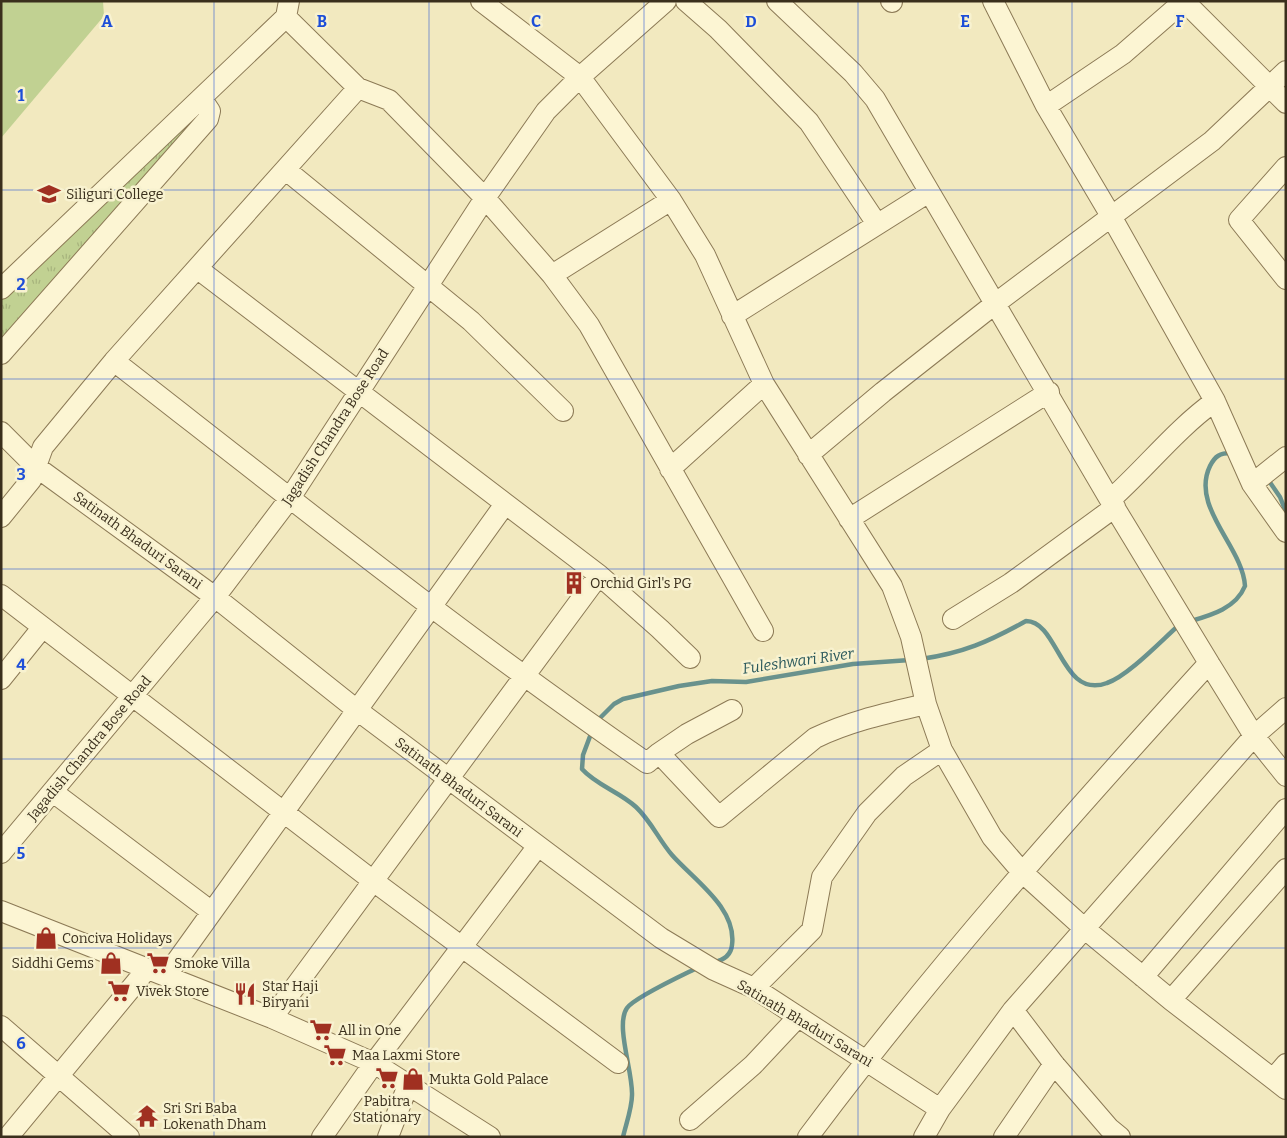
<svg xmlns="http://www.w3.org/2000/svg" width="1287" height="1138" font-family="Bitter,serif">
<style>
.grass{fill:url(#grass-tufts)}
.pitch{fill:#c1d192}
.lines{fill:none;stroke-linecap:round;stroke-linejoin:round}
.stream{stroke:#69928d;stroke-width:4.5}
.minor-casing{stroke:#8c7a56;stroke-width:22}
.minor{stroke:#fcf5d3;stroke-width:20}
.grid{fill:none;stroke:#1d4ed8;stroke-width:1;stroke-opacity:0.55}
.labels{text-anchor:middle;stroke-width:5;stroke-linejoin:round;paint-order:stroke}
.poi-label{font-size:14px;fill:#3a2f1c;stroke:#f8f2d0;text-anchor:start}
.street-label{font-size:14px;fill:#3a2f1c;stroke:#f8f2d0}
.water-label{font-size:15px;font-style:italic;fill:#2a585b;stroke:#f8f2d0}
.grid-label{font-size:16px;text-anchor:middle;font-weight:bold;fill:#1d4ed8;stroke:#f8f2d0;stroke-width:5;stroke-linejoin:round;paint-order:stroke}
</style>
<defs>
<pattern id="grass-tufts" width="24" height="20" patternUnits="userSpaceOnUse" patternTransform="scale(1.25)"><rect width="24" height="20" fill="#c1d192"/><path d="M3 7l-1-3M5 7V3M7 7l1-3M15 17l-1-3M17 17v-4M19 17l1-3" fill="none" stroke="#a7b47d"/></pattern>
</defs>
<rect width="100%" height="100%" fill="#f2e9bf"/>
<path class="grass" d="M201,107L204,110L1,348V297Z"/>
<path class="pitch" d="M1,1H103L104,16L1,138Z"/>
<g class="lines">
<path class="stream" d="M1267,478L1280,497L1286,512
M1191,621C1212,615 1236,608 1245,586C1243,547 1190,507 1210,466C1215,456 1220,453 1231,453
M921,659C963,653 988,642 1026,621C1059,621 1061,700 1107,683C1128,676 1162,640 1179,625
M596,722L614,704L623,699L679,686L712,681L746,682L853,664L910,660
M592,731L583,755L582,769C596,785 620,792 636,807C651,821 659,840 672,855C694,880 737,908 732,945C731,955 724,960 714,962
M623,1137C626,1124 632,1108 632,1095C633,1072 615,1025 627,1008C635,997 683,975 697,968"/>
<defs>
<path id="minor" d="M481,1L580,77L671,200L705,255L764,384L892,586L911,637L926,704L942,750L992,837L1022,872L1085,929L1171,1000L1286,1089
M686,1L718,29L809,122L877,224
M777,1L853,73L875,99L1110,500L1209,663L1254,736L1286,776
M891,1L892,2
M993,1L1046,106L1111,216L1215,401L1252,484L1286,532
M1184,1L1286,103
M358,88L389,100L485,198L552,275L589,325L763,631
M1046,106L1123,54L1184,1
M1286,167L1239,220L1286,279
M286,170L471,321L563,411
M198,269L599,575L660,629L690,658
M552,275L671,200
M1,289L286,17L289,1
M732,316L929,192
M1,354L208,119L210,111L202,99
M114,361C290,498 464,637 647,763L659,753L719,817L815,738C850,721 888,713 926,704
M1,432L35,466L215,597L357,710L661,938L714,970L754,988L940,1109
M808,455L883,392L996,303L1212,141L1286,71
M670,469L764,384
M1252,484L1286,457
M1110,500C1146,468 1175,430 1215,401
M1,517L31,480L43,447L114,361L358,88L286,17
M849,519L1049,392
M1,595L372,880L618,1063
M953,619L1011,583L1115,507
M1,679L42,628
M659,753L687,734L732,710
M53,792L212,912
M1,853L215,597L290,498L485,198L546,111L580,77L666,1
M1,911L272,1018L374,1063L490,1137
M166,976L505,504
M1143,977L1286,809
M754,988L812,930L822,877L867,813L904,776L942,750
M1171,1000L1286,869
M1013,1010L1054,1064L1109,1128L1120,1137
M272,1018L599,575
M1,1026L129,1137
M1273,1079L1286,1064
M690,1120L753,1065L798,1017
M8,1137L147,969
M322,1137L374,1063L538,846
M388,1137L408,1085
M808,1137C932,971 1070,816 1209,663
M924,1137L940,1109L1013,1010L1254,736L1286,708
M1004,1137L1054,1064"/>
</defs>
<use href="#minor" class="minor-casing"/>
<use href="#minor" class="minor"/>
</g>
<path class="grid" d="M214,1V1137M429,1V1137M644,1V1137M858,1V1137M1072,1V1137M1,190H1286M1,379H1286M1,569H1286M1,759H1286M1,948H1286"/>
<defs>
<symbol id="university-bare" viewBox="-9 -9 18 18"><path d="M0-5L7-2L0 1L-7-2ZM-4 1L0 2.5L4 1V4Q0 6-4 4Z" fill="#a03021" stroke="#f8f2d0" stroke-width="2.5" paint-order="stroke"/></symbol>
<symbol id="building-bare" viewBox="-9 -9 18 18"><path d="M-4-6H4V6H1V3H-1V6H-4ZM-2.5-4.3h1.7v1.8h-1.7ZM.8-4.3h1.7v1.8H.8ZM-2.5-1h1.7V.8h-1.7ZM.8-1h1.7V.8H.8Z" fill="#a03021" stroke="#f8f2d0" stroke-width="2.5" paint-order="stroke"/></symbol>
<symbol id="shop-bare" viewBox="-9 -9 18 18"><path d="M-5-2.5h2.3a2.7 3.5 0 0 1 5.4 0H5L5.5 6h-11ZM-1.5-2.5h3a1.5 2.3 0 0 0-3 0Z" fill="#a03021" stroke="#f8f2d0" stroke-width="2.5" paint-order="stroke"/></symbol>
<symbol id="supermarket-bare" viewBox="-9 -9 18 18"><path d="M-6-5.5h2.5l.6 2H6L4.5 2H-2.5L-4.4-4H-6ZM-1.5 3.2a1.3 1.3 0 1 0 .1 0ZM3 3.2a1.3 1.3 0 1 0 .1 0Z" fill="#a03021" stroke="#f8f2d0" stroke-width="2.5" paint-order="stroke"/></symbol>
<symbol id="restaurant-bare" viewBox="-9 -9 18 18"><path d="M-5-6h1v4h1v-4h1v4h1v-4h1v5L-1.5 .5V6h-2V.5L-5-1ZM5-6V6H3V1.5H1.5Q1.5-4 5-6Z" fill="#a03021" stroke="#f8f2d0" stroke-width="2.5" paint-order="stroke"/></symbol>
<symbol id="temple-bare" viewBox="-9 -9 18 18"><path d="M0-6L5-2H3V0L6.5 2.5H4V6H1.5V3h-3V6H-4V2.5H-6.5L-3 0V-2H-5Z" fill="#a03021" stroke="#f8f2d0" stroke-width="2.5" paint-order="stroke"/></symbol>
</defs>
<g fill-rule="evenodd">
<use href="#university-bare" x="33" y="178" width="32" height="32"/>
<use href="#building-bare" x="558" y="567" width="32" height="32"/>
<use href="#shop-bare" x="30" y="922" width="32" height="32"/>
<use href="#shop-bare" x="95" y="947" width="32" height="32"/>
<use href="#supermarket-bare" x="142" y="947" width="32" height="32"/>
<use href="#supermarket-bare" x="103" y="975" width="32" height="32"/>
<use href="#restaurant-bare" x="229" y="978" width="32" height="32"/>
<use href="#supermarket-bare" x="305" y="1014" width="32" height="32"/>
<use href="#supermarket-bare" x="319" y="1039" width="32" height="32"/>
<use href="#supermarket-bare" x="371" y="1062" width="32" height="32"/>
<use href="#shop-bare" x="397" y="1063" width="32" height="32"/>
<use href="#temple-bare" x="131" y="1100" width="32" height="32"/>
</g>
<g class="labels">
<g class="poi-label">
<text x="66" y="199">Siliguri College</text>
<text x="590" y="588">Orchid Girl's PG</text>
<text x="62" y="943">Conciva Holidays</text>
<text x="94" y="968" text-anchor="end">Siddhi Gems</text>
<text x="174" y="968">Smoke Villa</text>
<text x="262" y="991">Star Haji<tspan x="262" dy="16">Biryani</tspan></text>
<text x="136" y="996">Vivek Store</text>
<text x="338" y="1035">All in One</text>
<text x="352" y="1060">Maa Laxmi Store</text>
<text x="429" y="1084">Mukta Gold Palace</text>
<text x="387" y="1106" text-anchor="middle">Pabitra<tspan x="387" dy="16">Stationary</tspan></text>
<text x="163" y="1113">Sri Sri Baba<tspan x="163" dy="16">Lokenath Dham</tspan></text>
</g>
<g class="street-label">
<text transform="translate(335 427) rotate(-57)" y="5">Jagadish Chandra Bose Road</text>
<text transform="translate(138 540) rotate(36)" y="5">Satinath Bhaduri Sarani</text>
<text transform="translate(89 748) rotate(-50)" y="5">Jagadish Chandra Bose Road</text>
<text transform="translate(459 787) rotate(37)" y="5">Satinath Bhaduri Sarani</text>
<text transform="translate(805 1023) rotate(31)" y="5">Satinath Bhaduri Sarani</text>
</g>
<g class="water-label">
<text transform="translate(798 661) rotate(-8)" y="5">Fuleshwari River</text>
</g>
</g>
<g class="grid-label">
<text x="107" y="27">A</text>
<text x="322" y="27">B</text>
<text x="536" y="27">C</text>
<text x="751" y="27">D</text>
<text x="965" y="27">E</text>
<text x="1180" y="27">F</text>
<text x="21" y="101">1</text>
<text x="21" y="290">2</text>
<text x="21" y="480">3</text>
<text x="21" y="670">4</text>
<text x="21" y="859">5</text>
<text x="21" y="1049">6</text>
</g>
<rect width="1287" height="1138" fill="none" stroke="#3a2f1c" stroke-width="5"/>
</svg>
